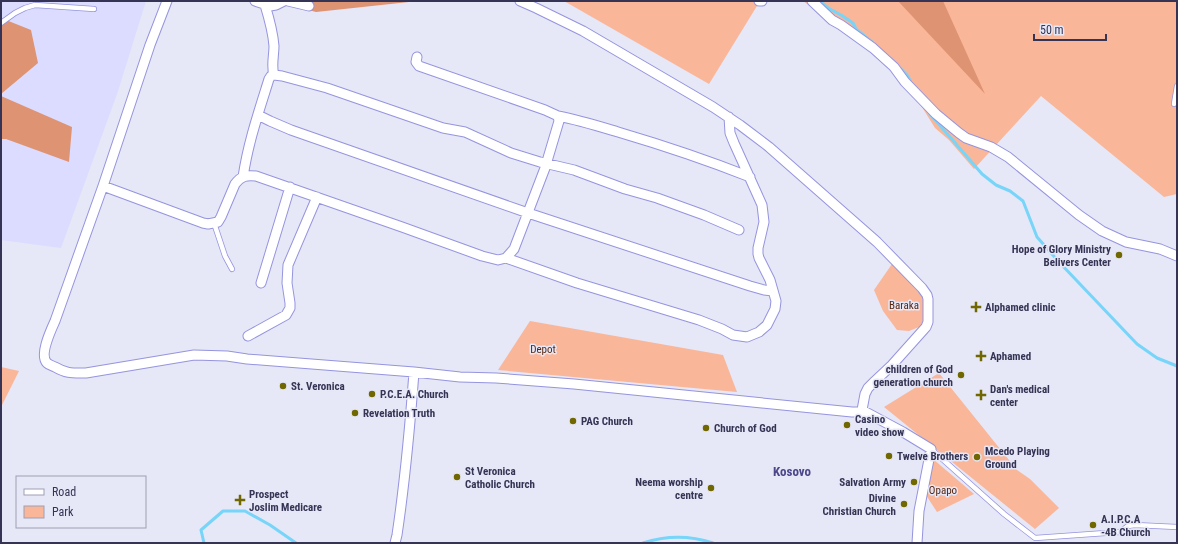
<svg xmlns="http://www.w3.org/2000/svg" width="1178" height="544" font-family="'Roboto Condensed',sans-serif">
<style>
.built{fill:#dbdcff}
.green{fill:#f9b699}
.forest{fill:#de9373}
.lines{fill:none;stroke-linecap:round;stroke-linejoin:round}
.stream{stroke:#76d5f8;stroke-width:3}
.service-casing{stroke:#9594df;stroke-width:6}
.minor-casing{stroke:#9594df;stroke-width:11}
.service{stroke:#fff;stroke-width:4.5}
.minor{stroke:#fff;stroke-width:9}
.poi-dot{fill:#706700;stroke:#e6e7f7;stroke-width:1.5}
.labels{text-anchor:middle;stroke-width:3;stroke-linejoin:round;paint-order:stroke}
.poi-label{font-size:11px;font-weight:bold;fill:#353454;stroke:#e6e7f7;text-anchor:start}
.park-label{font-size:11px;fill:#572710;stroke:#e6e7f7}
.quarter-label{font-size:13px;font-weight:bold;fill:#4b478a;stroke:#e6e7f7}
</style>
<rect width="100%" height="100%" fill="#e6e7f7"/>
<path class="built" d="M1,1H146L117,94L61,248L1,240Z"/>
<path class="green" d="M564,1H760L709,84Z
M803,1H1177V194L1164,197L1041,96L974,169L949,140L935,128L904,78L879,56Z
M892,264L924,297V325L909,331L897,330L883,311L874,290Z
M530,321L723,355L737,392L498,370Z
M1,367L19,371L1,407Z
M939,373L1017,470L1030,479L1059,508L1035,529L884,407Z
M933,459L974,494L937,512L924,492Z"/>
<path class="forest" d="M275,1H406L409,2L316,12Z
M898,1H943L985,94Z
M1,18L31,30L38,63L1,94Z
M1,96L72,127L69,162L6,139H1Z"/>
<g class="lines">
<path class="stream" d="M820,1L828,8L841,15L853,23L856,29L872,42
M901,69L907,75L912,84
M930,114L982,174L996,185L1010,191L1023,201L1037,237L1059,262L1137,344L1157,358L1177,366
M204,543L201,530L223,511H245L270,525L296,543
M643,543C667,535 689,535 713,543"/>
<defs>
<path id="service" d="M1,23L15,13L25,8L35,5L94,9
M1174,104L1177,86
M214,223L225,256L232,269
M931,449L1004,514L1035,538L1120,532L1128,526L1135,525L1177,527"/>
<path id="minor" d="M167,1L150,45L103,186L55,321C51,330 39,355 47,363C49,365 53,366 55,367C67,374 73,373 86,373L194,355L227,356L247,359L414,372L460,377L496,378L574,384L852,412H860L862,410L903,432L931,449L919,511L917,543
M255,1L270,6L276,5L284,1
M288,1L309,6
M520,1L536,8L583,31L713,107L740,125L769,147L877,242L922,288L927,295L928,299V322L926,327L892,365L875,381L868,388L865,394L862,410
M759,1H762
M812,1L832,20L841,25L873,48L894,67L905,82L936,114L959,133L966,138L991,147L1008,157L1079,215L1102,231L1126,242L1160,249L1177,256
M265,5C269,18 273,33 274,46C274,56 271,66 274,75
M258,115L270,121L291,130L528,213L750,286L764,290L773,291
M558,116C579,120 598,126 618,132C662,145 707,160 750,177
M243,177C248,143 259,111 269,79L271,76L274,75L282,76L327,88L443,128L465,132L511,153L540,162L574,170L625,189L657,198L704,215L739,230
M103,186L203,223L208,224L218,222L221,217L235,184C241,176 246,175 256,176L402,227L482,256L498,260L506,258L514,249L545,168L559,121L558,116L545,110L419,66L416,62L417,57
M506,258L577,283L699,320L722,329L733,335L747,337L759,332L767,325L775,309L776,301L770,280L759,258L758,254V248L764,222L762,205L734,143L730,133L729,117
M261,283L290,187
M248,336L286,315L290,308V303L287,283L288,265L317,197
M395,543L397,535C405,481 410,426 414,372"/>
</defs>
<use href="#service" class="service-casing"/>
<use href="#minor" class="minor-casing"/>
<use href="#service" class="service"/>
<use href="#minor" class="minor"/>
</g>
<g class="poi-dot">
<circle cx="1119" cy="255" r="4"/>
<path d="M974 301h4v4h4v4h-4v4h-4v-4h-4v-4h4z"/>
<path d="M979 350h4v4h4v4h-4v4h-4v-4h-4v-4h4z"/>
<circle cx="961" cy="375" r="4"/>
<circle cx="283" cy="386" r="4"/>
<circle cx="372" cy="394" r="4"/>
<path d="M979 389h4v4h4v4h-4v4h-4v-4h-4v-4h4z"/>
<circle cx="355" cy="413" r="4"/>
<circle cx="573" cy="421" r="4"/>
<circle cx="847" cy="425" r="4"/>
<circle cx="706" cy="428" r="4"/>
<circle cx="889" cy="456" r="4"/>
<circle cx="977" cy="457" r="4"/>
<circle cx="457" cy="477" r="4"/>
<circle cx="914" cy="482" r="4"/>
<circle cx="711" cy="488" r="4"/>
<path d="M238 494h4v4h4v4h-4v4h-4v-4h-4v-4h4z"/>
<circle cx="904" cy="504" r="4"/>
<circle cx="1093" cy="525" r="4"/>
</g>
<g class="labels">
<g class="poi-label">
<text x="1111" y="253" text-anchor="end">Hope of Glory Ministry<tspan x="1111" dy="13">Belivers Center</tspan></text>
<text x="985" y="311">Alphamed clinic</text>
<text x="990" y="360">Aphamed</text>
<text x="953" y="373" text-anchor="end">children of God<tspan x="953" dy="13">generation church</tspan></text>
<text x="291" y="390">St. Veronica</text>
<text x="990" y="393">Dan's medical<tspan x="990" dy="13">center</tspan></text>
<text x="380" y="398">P.C.E.A. Church</text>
<text x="363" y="417">Revelation Truth</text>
<text x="855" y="423">Casino<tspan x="855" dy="13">video show</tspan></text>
<text x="581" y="425">PAG Church</text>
<text x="714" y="432">Church of God</text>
<text x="985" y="455">Mcedo Playing<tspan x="985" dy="13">Ground</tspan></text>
<text x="897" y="460">Twelve Brothers</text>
<text x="465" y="475">St Veronica<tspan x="465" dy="13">Catholic Church</tspan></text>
<text x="703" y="486" text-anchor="end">Neema worship<tspan x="703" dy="13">centre</tspan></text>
<text x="906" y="486" text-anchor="end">Salvation Army</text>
<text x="249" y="498">Prospect<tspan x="249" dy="13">Joslim Medicare</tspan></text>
<text x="896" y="502" text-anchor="end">Divine<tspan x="896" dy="13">Christian Church</tspan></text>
<text x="1101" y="523">A.I.P.C.A<tspan x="1101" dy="13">-4B Church</tspan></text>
</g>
<g class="park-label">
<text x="904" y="309">Baraka</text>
<text x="543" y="353">Depot</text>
<text x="943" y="494">Opapo</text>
</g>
<g class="quarter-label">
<text x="792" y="476">Kosovo</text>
</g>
</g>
<rect width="1178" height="544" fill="none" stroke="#353454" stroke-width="4"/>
<rect x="16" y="476" width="130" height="52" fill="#e6e7f7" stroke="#9f9fb6"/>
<rect x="24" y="489" width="20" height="6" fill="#ffffff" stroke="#9f9fb6"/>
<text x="52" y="496" font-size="12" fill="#353454">Road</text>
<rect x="24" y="506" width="20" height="12" fill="#f9b699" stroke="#9f9fb6"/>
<text x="52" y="516" font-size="12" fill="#353454">Park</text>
<path d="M1034 34v6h72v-6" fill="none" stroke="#353454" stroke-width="2"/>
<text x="1040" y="34" font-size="12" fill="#353454" stroke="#e6e7f7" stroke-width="3" paint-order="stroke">50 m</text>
</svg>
